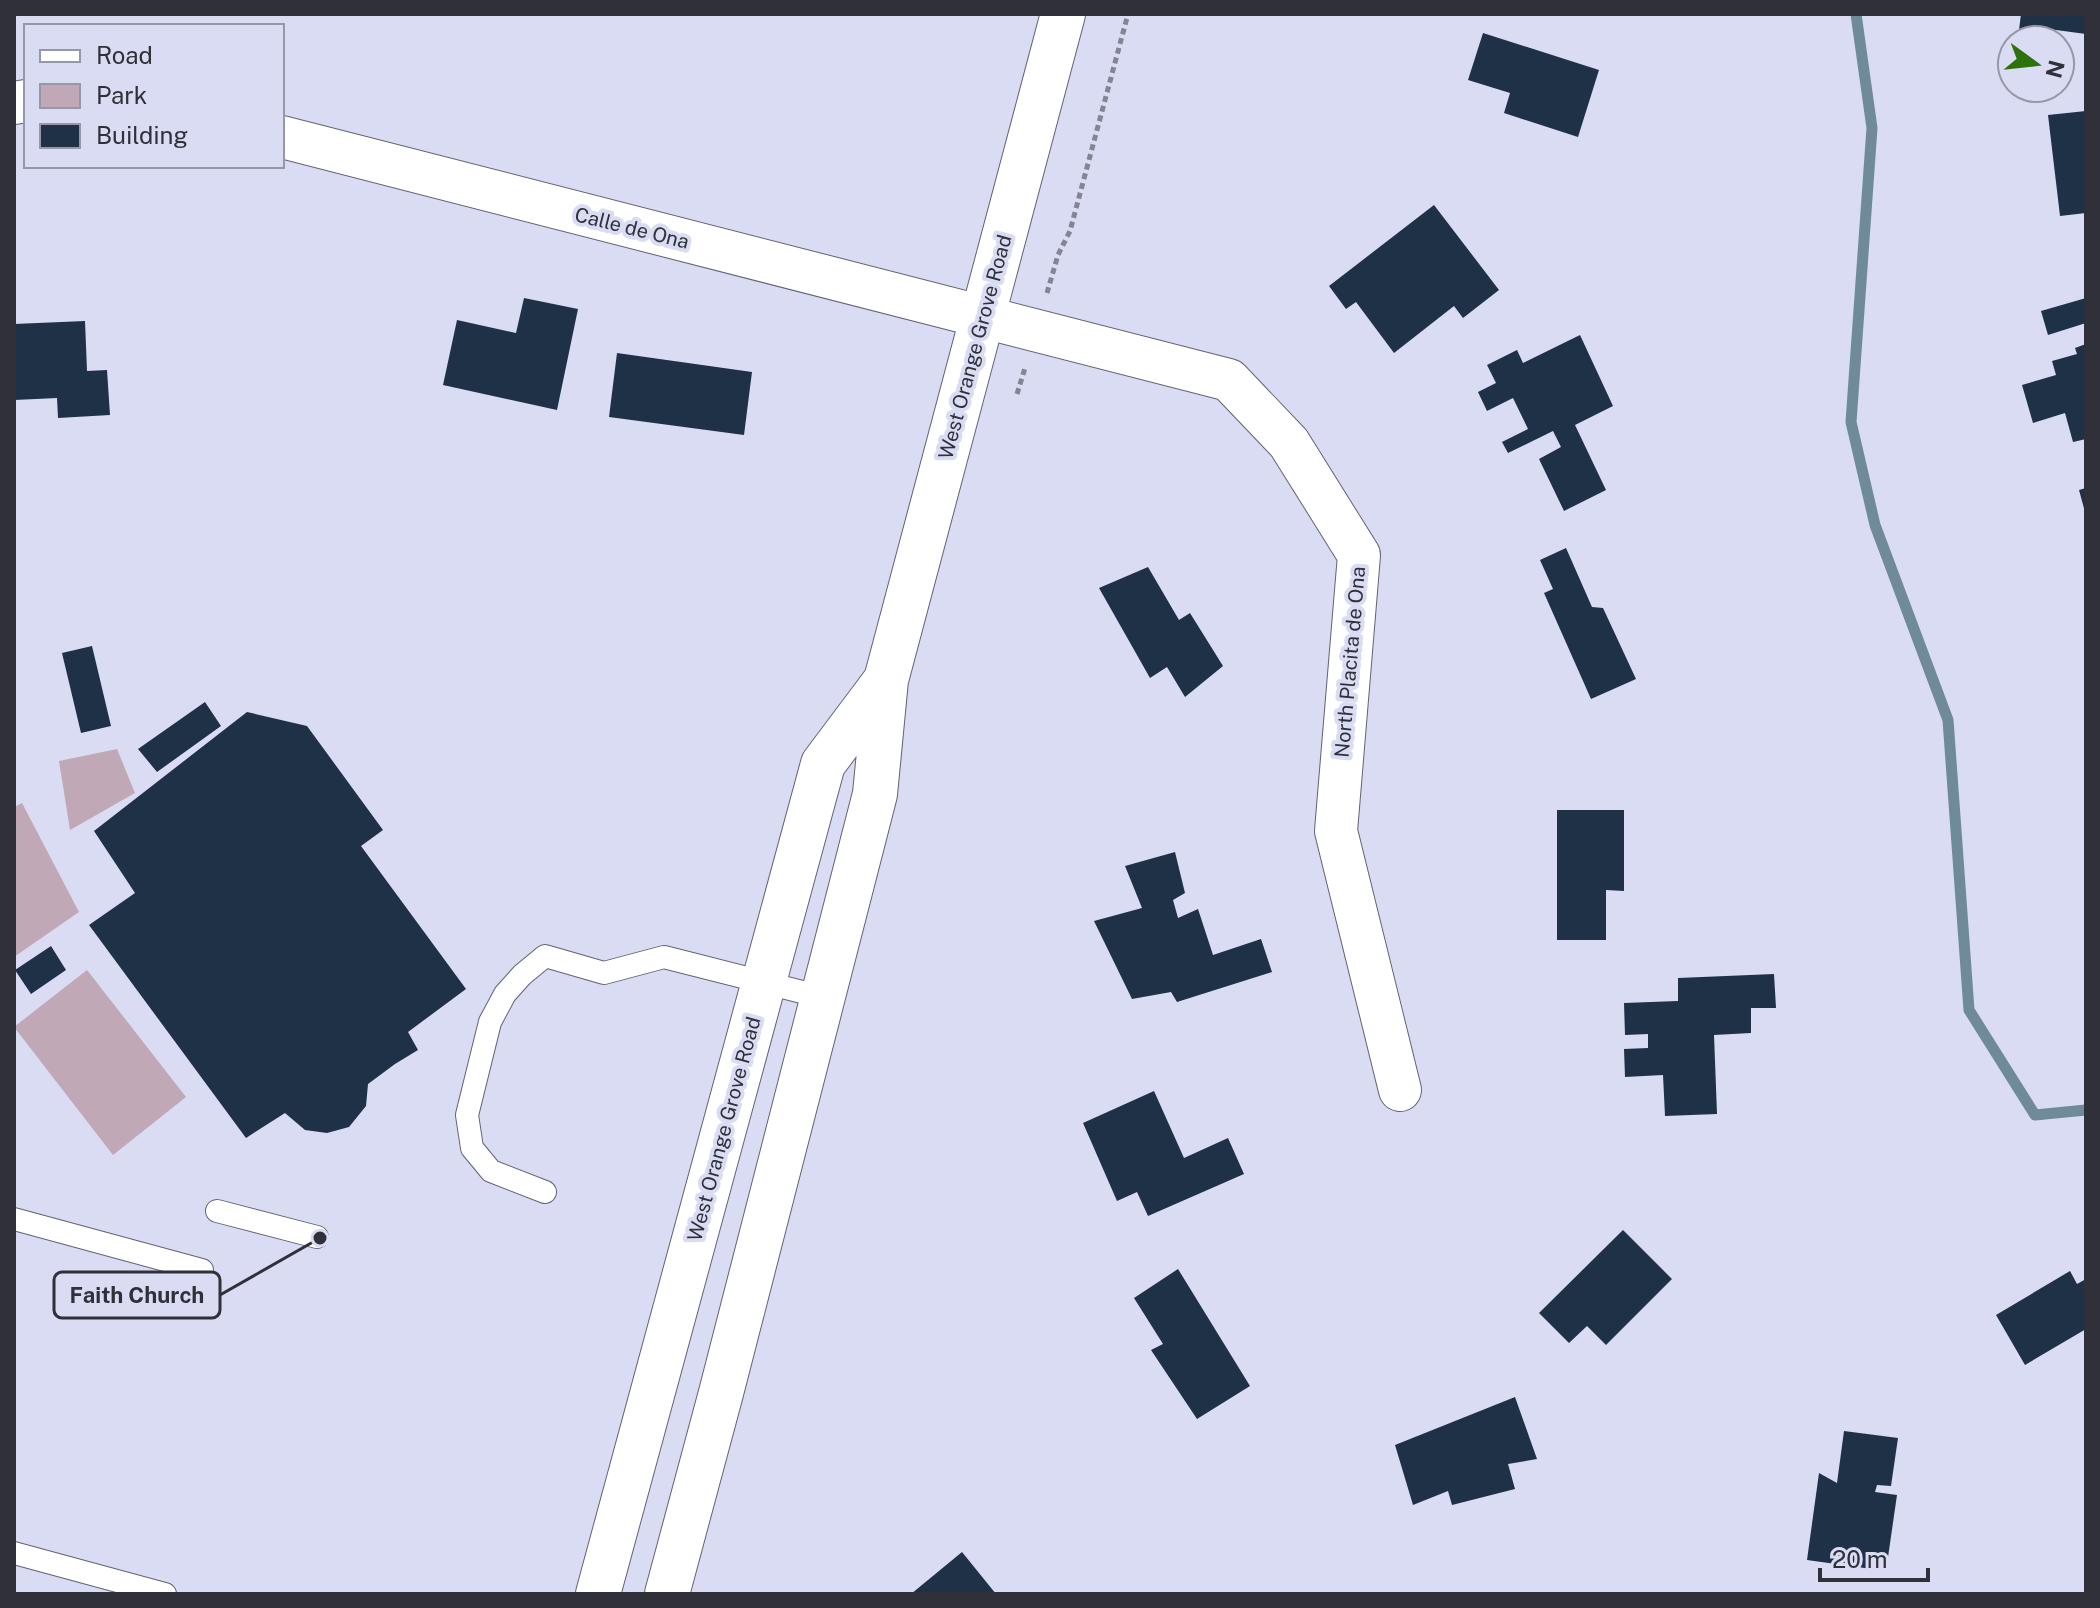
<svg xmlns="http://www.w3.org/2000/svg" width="2100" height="1608" font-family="'Public Sans',sans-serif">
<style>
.green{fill:#c0a8b7}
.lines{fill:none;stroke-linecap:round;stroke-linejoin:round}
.stream{stroke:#6f8a98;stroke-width:11}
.building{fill:#1e3147}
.lane-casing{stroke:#616276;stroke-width:24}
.street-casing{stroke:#616276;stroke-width:44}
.primary-casing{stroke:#616276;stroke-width:46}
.path{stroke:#838595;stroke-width:5;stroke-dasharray:6 4;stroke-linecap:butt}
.lane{stroke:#fff;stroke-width:22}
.street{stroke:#fff;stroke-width:42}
.primary{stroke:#fff;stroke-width:44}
.labels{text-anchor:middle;stroke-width:8;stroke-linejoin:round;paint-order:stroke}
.street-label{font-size:20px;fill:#2f3039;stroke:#dadcf3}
.leader{fill:none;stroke:#2f3039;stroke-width:3}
.callout-dot{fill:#2f3039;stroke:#dadcf3;stroke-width:3}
.callout{fill:#dadcf3;stroke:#2f3039;stroke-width:3}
.callout-label{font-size:22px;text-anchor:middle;font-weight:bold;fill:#2f3039}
</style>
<rect width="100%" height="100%" fill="#dadcf3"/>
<path class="green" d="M117,749L135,793L70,830L59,761Z
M22,803L79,912L14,957V807Z
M87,970L186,1097L113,1155L14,1027Z"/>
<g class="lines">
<path class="stream" d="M1856,14L1872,128L1851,422L1875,525L1948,720L1969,1010L2035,1115L2086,1110"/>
</g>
<path class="building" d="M2021,14H2086V34L2041,28L2039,40L2018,38Z
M1483,33L1599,70L1578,137L1504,113L1510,93L1468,80Z
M2086,111V213L2060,216L2048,115Z
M1434,205L1499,290L1463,318L1454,306L1394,353L1356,302L1346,309L1329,286Z
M524,298L578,309L557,410L443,385L457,320L516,333Z
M2086,298V323L2048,335L2041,311Z
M85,321L87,371L107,370L110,415L58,418L57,398L14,400V324Z
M1580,335L1613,406L1575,425L1606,490L1564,511L1539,459L1561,447L1553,431L1508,453L1502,442L1528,429L1513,398L1487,411L1478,392L1496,383L1487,365L1517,350L1523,363Z
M2086,344V439L2073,442L2065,413L2033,423L2022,385L2056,375L2052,361L2077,354L2075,348Z
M617,353L752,372L744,435L609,417Z
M2086,488V512H2085L2079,490Z
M1566,548L1592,607L1603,608L1636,679L1591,699L1544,593L1553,589L1540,560Z
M1148,567L1179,620L1190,613L1223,666L1185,697L1167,667L1150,678L1099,588Z
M92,646L111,726L81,733L62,653Z
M205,702L221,726L157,772L138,749Z
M247,712L307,726L383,830L361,846L466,989L408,1032L418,1050L395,1064L368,1084L366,1106L349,1127L327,1133L305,1130L285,1113L246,1138L89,925L135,893L94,831Z
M1557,810H1624V891L1606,890V940H1557Z
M1175,852L1185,893L1173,900L1178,918L1198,909L1213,955L1261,939L1272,972L1177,1002L1171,992L1132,999L1094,921L1142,908L1125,866Z
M51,946L66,970L31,994L15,970Z
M1774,974L1776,1008H1751V1033L1714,1035L1717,1114L1665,1116L1663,1075L1625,1077L1624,1049L1648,1048V1034L1625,1035L1624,1003L1678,1001V978Z
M1154,1091L1184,1158L1228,1138L1244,1174L1148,1216L1137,1192L1117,1201L1083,1123Z
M1623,1230L1672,1279L1606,1345L1587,1326L1569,1343L1539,1313Z
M1178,1269L1250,1386L1197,1419L1151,1350L1163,1344L1134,1298Z
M2070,1271L2077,1284L2086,1279V1329L2025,1365L1996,1315Z
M1515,1397L1537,1459L1508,1464L1515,1489L1452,1505L1448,1491L1413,1505L1395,1445Z
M1844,1431L1898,1438L1891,1486L1877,1485L1875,1492L1897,1495L1886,1571L1807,1560L1819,1473L1837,1483Z
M962,1552L996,1594H911Z"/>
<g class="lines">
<defs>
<path id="lane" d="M545,1192L491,1171L472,1148L467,1115L490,1022L505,994L522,975L545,956L604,973L664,957L822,997
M217,1211L317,1237
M14,1219L202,1270
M14,1553L165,1594"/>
<path id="street" d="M14,103L26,101
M282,137L1229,380L1289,443L1359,555L1336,831L1400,1090"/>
<path id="primary" d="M598,1594L823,764L886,680
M667,1594L721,1393L875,794L886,680L1063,14"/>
</defs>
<use href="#lane" class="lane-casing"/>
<use href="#street" class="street-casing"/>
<use href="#primary" class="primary-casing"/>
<path class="path" d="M1047,293L1058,255L1070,231L1128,14
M1017,394L1025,368"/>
<use href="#lane" class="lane"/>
<use href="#street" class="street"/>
<use href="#primary" class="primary"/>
</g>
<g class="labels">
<g class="street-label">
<text transform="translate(632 228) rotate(14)" y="7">Calle de Ona</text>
<text transform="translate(975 347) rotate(-75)" y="7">West Orange Grove Road</text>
<text transform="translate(1350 662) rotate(-85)" y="7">North Placita de Ona</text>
<text transform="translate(724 1129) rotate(-75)" y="7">West Orange Grove Road</text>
</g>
</g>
<path class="leader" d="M320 1238L220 1295"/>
<circle class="callout-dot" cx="320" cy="1238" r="8"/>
<rect class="callout" x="54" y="1272" width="166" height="46" rx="8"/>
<g class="callout-label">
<text x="137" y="1303">Faith Church</text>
</g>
<rect width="2100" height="1608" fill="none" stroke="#2f3039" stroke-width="32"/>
<rect x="24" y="24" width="260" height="144" fill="#dadcf3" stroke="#9697a9" stroke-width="2"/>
<rect x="40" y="50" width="40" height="12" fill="#ffffff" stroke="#9697a9" stroke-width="2"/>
<text x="96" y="64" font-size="24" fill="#2f3039">Road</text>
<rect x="40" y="84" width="40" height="24" fill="#c0a8b7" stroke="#9697a9" stroke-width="2"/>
<text x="96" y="104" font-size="24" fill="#2f3039">Park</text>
<rect x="40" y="124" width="40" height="24" fill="#1e3147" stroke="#9697a9" stroke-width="2"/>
<text x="96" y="144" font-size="24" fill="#2f3039">Building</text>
<g transform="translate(2036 64) rotate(105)"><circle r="38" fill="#dadcf3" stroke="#9697a9" stroke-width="2"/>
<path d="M0-6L14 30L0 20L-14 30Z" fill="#2e720e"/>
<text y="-12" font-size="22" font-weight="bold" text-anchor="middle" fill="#2f3039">N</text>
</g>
<path d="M1820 1568v12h108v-12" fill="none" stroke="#2f3039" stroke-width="4"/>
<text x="1832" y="1568" font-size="24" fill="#2f3039" stroke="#dadcf3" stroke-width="6" paint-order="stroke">20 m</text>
</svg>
